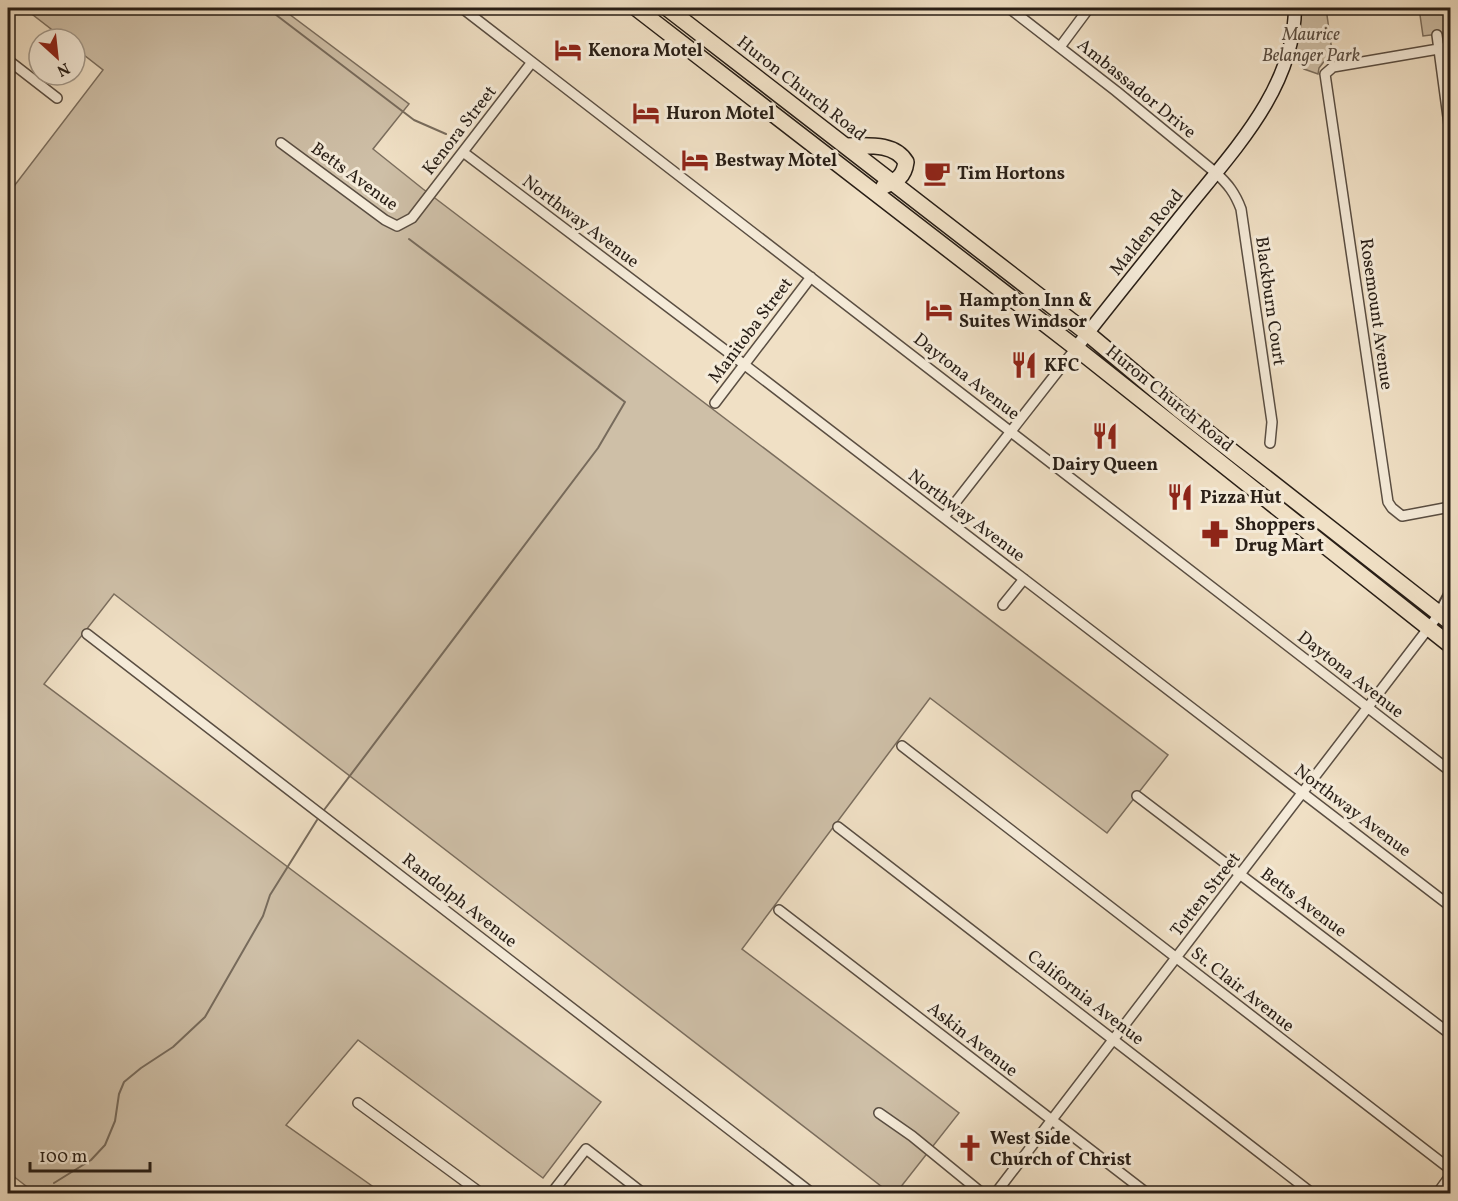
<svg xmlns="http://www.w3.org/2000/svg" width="1458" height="1201" font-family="Vollkorn,serif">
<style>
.green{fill:#cebfa7;stroke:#7b6e5e;stroke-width:1.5}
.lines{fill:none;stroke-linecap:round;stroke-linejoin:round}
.stream{stroke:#776b5c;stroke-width:2}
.minor-casing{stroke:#5a4e42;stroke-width:12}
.tertiary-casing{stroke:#5a4e42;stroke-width:14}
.secondary-casing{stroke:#281e16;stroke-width:15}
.trunk-casing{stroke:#281e16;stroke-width:18}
.minor{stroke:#f5ebd9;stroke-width:9}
.tertiary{stroke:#f5ebd9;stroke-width:10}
.secondary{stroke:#f5ebd9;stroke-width:12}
.trunk{stroke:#f0e0c5;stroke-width:15}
.labels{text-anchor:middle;stroke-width:6;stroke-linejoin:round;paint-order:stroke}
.park-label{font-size:18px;font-style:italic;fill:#5a4e42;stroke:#f5ebd9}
.poi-label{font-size:18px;font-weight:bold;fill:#281e16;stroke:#f5ebd9;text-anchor:start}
.street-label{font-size:18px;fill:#281e16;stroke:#f5ebd9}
</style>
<rect width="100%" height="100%" fill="#f0e0c5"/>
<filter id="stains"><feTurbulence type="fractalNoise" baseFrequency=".00333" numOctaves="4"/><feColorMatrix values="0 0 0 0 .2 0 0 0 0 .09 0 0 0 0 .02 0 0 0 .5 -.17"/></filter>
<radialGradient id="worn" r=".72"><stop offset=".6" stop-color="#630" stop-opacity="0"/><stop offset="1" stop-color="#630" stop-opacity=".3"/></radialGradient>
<path class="green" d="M24,8H281L409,104L373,149L423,189L1168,755L1107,833L930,698L742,949L959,1113L896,1193H890L114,594L44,684L601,1102L543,1178L358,1040L286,1125L382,1193H35L8,1172V194L103,70L75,48V39H64Z
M1295,8H1328H1326L1332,51L1319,68L1318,74L1304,69L1287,49Z
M1419,8H1443L1447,33L1423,36Z"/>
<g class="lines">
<path class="stream" d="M267,8L414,120L446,134
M324,810L598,448L625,402L409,239
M54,1183L91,1160L105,1145L115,1121L119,1094L124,1082L141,1068L173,1047L205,1017L263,916L270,895L317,820"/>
<defs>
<path id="minor" d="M462,8L1450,771
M1009,8L1116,91L1216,173C1228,184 1235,193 1241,209L1272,422L1270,443
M1437,35L1450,132
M1060,47L1089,8
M1450,47L1333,67L1325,74L1388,502L1392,508L1402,516L1450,507
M8,60L57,98
M281,143L385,220L397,226L412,218L532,62
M463,152L737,359L1450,906
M715,403L811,277
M944,517L1076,348
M1003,605L1024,579
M87,634L813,1194
M902,746L1450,1169
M1137,796L1450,1034
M838,827L1313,1194
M779,910L1148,1194
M358,1103L482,1194
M879,1113L912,1136L983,1194
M551,1194L586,1149L644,1194
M995,1194L1440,613
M1437,1194L1450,1176"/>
<path id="tertiary" d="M1440,613L1450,594"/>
<path id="secondary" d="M1076,348C1111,303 1146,260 1181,216C1230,154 1294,91 1295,8"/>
<path id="trunk" d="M636,8L1076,348L1450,645
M667,8L1087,333L1178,409L1450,622
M846,146C866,146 894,142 906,162C904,177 897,180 884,186"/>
</defs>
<use href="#minor" class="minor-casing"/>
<use href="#tertiary" class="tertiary-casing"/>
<use href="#secondary" class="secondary-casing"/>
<use href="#trunk" class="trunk-casing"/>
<use href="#minor" class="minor"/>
<use href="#tertiary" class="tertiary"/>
<use href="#secondary" class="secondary"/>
<use href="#trunk" class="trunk"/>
</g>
<defs>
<symbol id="hotel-bare" viewBox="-9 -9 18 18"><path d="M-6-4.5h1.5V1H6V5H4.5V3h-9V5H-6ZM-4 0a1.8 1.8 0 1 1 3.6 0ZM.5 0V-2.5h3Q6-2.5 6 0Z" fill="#8f2418" stroke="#f5ebd9" stroke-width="2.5" paint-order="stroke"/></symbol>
<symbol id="cafe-bare" viewBox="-9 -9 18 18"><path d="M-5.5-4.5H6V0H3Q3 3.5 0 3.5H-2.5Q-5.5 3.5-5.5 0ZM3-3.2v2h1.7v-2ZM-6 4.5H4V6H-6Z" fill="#8f2418" stroke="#f5ebd9" stroke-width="2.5" paint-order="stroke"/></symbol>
<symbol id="restaurant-bare" viewBox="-9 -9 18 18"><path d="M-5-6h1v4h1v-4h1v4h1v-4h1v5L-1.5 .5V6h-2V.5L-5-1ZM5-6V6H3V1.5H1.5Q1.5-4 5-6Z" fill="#8f2418" stroke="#f5ebd9" stroke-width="2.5" paint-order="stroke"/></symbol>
<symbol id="pharmacy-bare" viewBox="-9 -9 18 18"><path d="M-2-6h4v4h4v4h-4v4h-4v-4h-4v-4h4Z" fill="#8f2418" stroke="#f5ebd9" stroke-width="2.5" paint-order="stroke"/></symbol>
<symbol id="church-bare" viewBox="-9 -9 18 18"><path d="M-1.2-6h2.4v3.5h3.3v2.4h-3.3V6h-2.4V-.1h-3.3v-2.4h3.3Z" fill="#8f2418" stroke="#f5ebd9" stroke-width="2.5" paint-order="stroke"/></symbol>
</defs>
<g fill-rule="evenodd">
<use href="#hotel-bare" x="549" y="31" width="38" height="38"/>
<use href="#hotel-bare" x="627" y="94" width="38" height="38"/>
<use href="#hotel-bare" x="676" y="141" width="38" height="38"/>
<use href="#cafe-bare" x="918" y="154" width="38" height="38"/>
<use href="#hotel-bare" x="920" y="291" width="38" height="38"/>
<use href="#restaurant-bare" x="1005" y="346" width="38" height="38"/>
<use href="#restaurant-bare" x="1086" y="417" width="38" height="38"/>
<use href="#restaurant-bare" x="1161" y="478" width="38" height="38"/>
<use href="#pharmacy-bare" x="1196" y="515" width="38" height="38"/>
<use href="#church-bare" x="951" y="1129" width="38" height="38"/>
</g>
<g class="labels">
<g class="park-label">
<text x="1311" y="40">Maurice<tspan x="1311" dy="21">Belanger Park</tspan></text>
</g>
<g class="poi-label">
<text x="588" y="56">Kenora Motel</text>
<text x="666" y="119">Huron Motel</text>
<text x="715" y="166">Bestway Motel</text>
<text x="957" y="179">Tim Hortons</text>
<text x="959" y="306">Hampton Inn &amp;<tspan x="959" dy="21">Suites Windsor</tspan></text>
<text x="1044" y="371">KFC</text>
<text x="1105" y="470" text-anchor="middle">Dairy Queen</text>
<text x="1200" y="503">Pizza Hut</text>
<text x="1235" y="530">Shoppers<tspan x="1235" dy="21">Drug Mart</tspan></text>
<text x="990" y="1144">West Side<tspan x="990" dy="21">Church of Christ</tspan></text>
</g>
<g class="street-label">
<text transform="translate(802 88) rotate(38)" y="6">Huron Church Road</text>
<text transform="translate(1137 88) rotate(39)" y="6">Ambassador Drive</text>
<text transform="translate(459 130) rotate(-52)" y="6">Kenora Street</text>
<text transform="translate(355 176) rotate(36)" y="6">Betts Avenue</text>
<text transform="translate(581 221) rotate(37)" y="6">Northway Avenue</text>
<text transform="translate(1146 232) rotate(-51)" y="6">Malden Road</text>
<text transform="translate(1271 301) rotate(82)" y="6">Blackburn Court</text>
<text transform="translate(1377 314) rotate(82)" y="6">Rosemount Avenue</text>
<text transform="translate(750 330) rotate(-53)" y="6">Manitoba Street</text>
<text transform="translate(967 376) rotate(38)" y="6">Daytona Avenue</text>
<text transform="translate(1170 398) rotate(39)" y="6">Huron Church Road</text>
<text transform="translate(967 515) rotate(37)" y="6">Northway Avenue</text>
<text transform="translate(1351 674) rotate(38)" y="6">Daytona Avenue</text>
<text transform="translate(1353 810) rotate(37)" y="6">Northway Avenue</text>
<text transform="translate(1205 894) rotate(-52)" y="6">Totten Street</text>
<text transform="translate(460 900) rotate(38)" y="6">Randolph Avenue</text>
<text transform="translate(1304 902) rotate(37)" y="6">Betts Avenue</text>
<text transform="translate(1243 989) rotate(38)" y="6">St. Clair Avenue</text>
<text transform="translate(1086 997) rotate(38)" y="6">California Avenue</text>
<text transform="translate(973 1039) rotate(38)" y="6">Askin Avenue</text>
</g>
</g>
<rect width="1458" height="1201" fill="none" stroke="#f0e0c5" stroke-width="30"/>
<rect x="9" y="9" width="1440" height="1183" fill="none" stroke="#281e16" stroke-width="3"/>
<rect x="15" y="15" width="1428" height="1171" fill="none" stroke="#281e16" stroke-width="1.5"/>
<g transform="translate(57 57) rotate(153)"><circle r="28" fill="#f5ebd9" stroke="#a3998b" stroke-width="1.5"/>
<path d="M0-4.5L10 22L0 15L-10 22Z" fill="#8f2418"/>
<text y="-9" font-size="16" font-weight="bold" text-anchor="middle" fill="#281e16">N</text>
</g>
<path d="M30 1162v9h120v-9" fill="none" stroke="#281e16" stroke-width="3"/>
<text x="39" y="1162" font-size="18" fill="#281e16" stroke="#f5ebd9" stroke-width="4.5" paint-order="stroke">100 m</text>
<rect width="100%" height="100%" filter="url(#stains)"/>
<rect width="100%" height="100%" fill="url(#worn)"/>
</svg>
